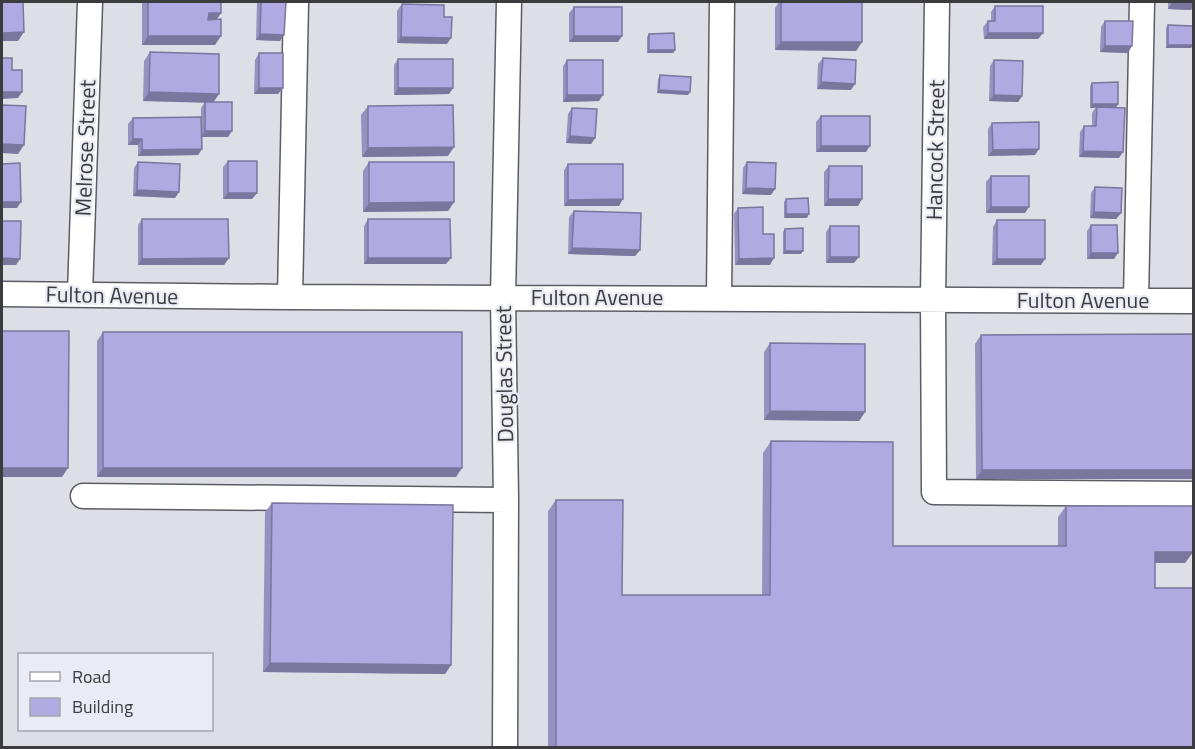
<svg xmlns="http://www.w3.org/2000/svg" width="1195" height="749" font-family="'Titillium Web',sans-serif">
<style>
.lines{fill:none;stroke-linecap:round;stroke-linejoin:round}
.minor-casing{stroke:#5c5d64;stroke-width:27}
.minor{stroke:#fff;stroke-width:24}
.wall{fill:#9791c2}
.shaded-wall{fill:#7b769e}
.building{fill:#b0a9e2;stroke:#7b769e;stroke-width:1.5}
.labels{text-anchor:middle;stroke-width:4.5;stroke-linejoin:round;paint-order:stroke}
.street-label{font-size:22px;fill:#3c3c3f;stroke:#eaebf4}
</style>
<rect width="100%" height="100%" fill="#dddee6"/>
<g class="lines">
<defs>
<path id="minor" d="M937,2L933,299L934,492L1194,494
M2,294L290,297L1194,301
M80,294L90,2
M290,297L296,2
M719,298L722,2
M1136,300L1142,2
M83,496L506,500
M505,748L506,500L503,297L509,2"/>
</defs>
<use href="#minor" class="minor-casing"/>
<use href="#minor" class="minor"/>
</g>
<path class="wall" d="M143,2H221V13L216,19L215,45H142V4Z
M257,2H286L280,41L256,40Z
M779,2H862V42L856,51L775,50V8Z
M1168,2H1194V6L1191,10L1168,9Z
M402,4L444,17L447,44L397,43V11Z
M995,6L1043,33L1038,39H984L983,27L988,21H991V12Z
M574,7L618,42H569V13Z
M1105,21L1128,53L1100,52L1101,27Z
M1168,25L1193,45L1191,48H1166V28Z
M649,34L675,50L673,53H647V37Z
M150,52L213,102L228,137H202V149L198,155L138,156V145H128V124L133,118L201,117V108L205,102L143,101L144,61Z
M259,53L283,88L278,94H254L255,60Z
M823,58L851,90L817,89L818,64Z
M398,59L453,88L449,94L394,95V65Z
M567,60L599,101L563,102V66Z
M994,60L1022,96L1018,102L989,101L990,66Z
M660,75L688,95L657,93L658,79Z
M1092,83L1118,104L1116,107L1119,158L1079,157L1080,132L1084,126H1092V113L1096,107L1090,108V86Z
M368,106L448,156L362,157L361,115Z
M572,108L595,138L591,144L566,143L568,114Z
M821,116L866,152H816V122Z
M992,123L1035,155L988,156V129Z
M228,161L257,193L252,199H223V167Z
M138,162L179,192L175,198L133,196L134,168Z
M369,162L454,202L448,211L363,212V171Z
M747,162L771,195L742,194L743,168Z
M568,164L619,206H564V170Z
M829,166L858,206H824V172Z
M991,176L1025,213H986V182Z
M1095,187L1121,213L1116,219L1090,218L1091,193Z
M786,199L807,218H784V202Z
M738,208L763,234L770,265H735L734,214Z
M574,211L640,250L635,256L568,254L569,217Z
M142,219L229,258L224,265H138V225Z
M368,219L446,264H364V226Z
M997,220L1041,265H992L993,227Z
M1091,225L1114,259H1087V231Z
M830,226L854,263H826V232Z
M785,229L801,254H783V232Z
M103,332L456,477H97V341Z
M1194,334V479H976L975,344L981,335Z
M770,343L865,412L859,421L764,420V352Z
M771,441L893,546H1058V517L1066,506L1193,552L1185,563H1155V588L1194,747H548V511L556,500L622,595H762L763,453Z
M272,503L451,665L445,674L263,672L265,512Z"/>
<path class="shaded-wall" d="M1172,3L1194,4V6L1191,10L1168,9Z
M209,13H221L215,22H202Z
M24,32L18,41H2V33Z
M988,33H1043L1038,39H984Z
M260,34L284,35L280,41L256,40Z
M148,36H221L215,45H142Z
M574,36H622L618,42H569Z
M401,37L451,38L447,44L397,43Z
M781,42H862L856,51L775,50Z
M1168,45H1193L1191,48H1166Z
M1105,46H1132L1128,53L1100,52Z
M649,50H675L673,53H647Z
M821,82L855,84L851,90L817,89Z
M259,88H283L278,94H254Z
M398,88H453L449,94L394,95Z
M659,90L690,92L688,95L657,93Z
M2,92H22L18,98L2,99Z
M149,92L219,94L213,103L143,101Z
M567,95H603L599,101L563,102Z
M994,95L1022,96L1018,102L989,101Z
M1092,104H1118L1116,107L1090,108Z
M205,131H232L228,137H201Z
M570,136L595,138L591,144L566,143Z
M133,139H142L138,145H128Z
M2,144L24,145L18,154L2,153Z
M821,146H870L866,152H816Z
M454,147L448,156L362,157L368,148Z
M202,149L198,155L138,156L142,150Z
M1039,149L1035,155L988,156L993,150Z
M1083,151L1123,152L1119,158L1079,157Z
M746,188L775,189L771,195L742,194Z
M137,190L179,192L175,198L133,196Z
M228,193H257L252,199H223Z
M623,199L619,206H564L568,200Z
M828,199H862L858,206H824Z
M2,202H21L17,208H2Z
M454,202L448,211L363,212L369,203Z
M991,207H1029L1025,213H986Z
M1094,212L1121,213L1116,219L1090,218Z
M786,214H809L807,218H784Z
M572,248L640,250L635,256L568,254Z
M785,251H803L801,254H783Z
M1091,253H1118L1114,259H1087Z
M830,257H859L854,263H826Z
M2,258L20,259L16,265H2Z
M229,258L224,265H138L142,259Z
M368,258H451L446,264H364Z
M774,258L770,265H735L739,259Z
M997,259H1045L1041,265H992Z
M770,411L865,412L859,421L764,420Z
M2,468H68L62,477H2Z
M103,468H462L456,477H97Z
M982,470H1194V479H976Z
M1155,552H1193L1185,563H1147Z
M270,663L451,665L445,674L263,672Z"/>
<path class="building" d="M2,2H23L24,32L2,33Z
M148,2H221V13H209L208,20L221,19V36H148Z
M261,2H286L284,35L260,34Z
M781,2H862V42H781Z
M1172,2H1194V4L1172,3Z
M402,4L444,5V17H452L451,38L401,37Z
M995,6H1043V33H988V21H995Z
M574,7H622V36H574Z
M1105,21H1133L1132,46H1105Z
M1168,25L1193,26V45H1168Z
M674,33L675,50H649V34Z
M150,52L219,54V94L149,92Z
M259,53H283V88H259Z
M2,58H12V70H22V92H2Z
M823,58L856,60L855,84L821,82Z
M398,59H453V88H398Z
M567,60H603V95H567Z
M994,60L1023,61L1022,96L994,95Z
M660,75L691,77L690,92L659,90Z
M1118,82V104H1092V83Z
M205,102H232V131H205Z
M2,105L26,106L24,145L2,144Z
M453,105L454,147L368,148V106Z
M1097,107L1125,108L1123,152L1083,151L1084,126H1096Z
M572,108L597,109L595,138L570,136Z
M821,116H870V146H821Z
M201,117L202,149L142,150V139H133V118Z
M1039,122V149L993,150L992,123Z
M228,161H257V193H228Z
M138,162L180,164L179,192L137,190Z
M369,162H454V202L369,203Z
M747,162L776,163L775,189L746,188Z
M20,163L21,202H2V164Z
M568,164H623V199L568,200Z
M829,166H862V199H828Z
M991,176H1029V207H991Z
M1095,187L1122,188L1121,213L1094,212Z
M808,198L809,214H786V199Z
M763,207V234H774V258L739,259L738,208Z
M574,211L641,213L640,250L572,248Z
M142,219H228L229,258L142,259Z
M368,219H450L451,258H368Z
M997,220H1045V259H997Z
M2,221H21L20,259L2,258Z
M1091,225H1117L1118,253H1091Z
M830,226H859V257H830Z
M803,228V251H785V229Z
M2,331H69L68,468H2Z
M103,332H462V468H103Z
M1194,334V470H982L981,335Z
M770,343L865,344V412L770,411Z
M771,441L893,442V546H1066V506H1193V552H1155V588H1194V747H556V500H623L622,595H770Z
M272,503L453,505L451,665L270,663Z"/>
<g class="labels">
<g class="street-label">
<text transform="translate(85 148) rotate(-88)" y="8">Melrose Street</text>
<text transform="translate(935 150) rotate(-89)" y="8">Hancock Street</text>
<text transform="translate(112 295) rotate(1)" y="8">Fulton Avenue</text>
<text x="597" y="305">Fulton Avenue</text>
<text x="1083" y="308">Fulton Avenue</text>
<text transform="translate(504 374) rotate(-91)" y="8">Douglas Street</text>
</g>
</g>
<rect width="1195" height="749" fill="none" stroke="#3c3c3f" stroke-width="6"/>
<rect x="18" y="653" width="195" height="78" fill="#eaebf4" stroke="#a4a5ac" stroke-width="1.5"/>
<rect x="30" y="672" width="30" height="9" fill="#ffffff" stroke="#a4a5ac" stroke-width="1.5"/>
<text x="72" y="683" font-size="18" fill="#3c3c3f">Road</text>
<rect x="30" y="698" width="30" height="18" fill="#b0a9e2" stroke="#a4a5ac" stroke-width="1.5"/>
<text x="72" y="713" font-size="18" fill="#3c3c3f">Building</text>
</svg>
